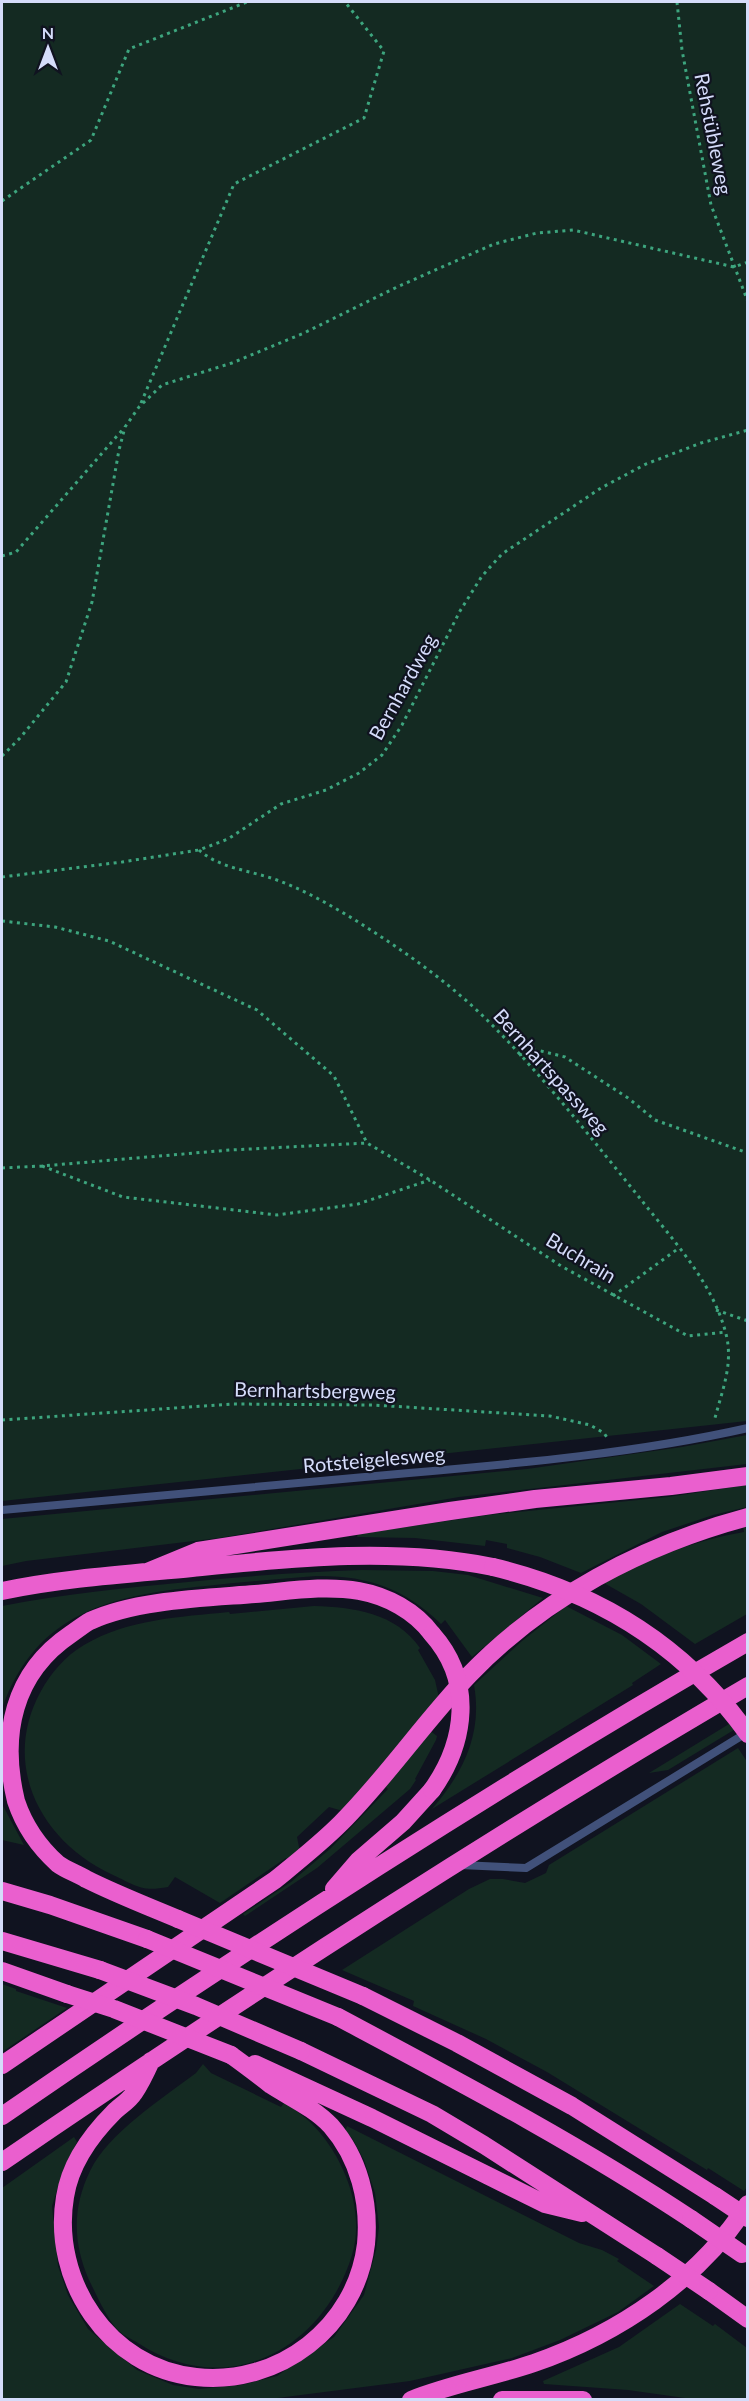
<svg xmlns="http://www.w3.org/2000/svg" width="749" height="2401" font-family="Lato,sans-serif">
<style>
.green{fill:#142a22}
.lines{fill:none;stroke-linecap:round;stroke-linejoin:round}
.path{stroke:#3da57e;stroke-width:3;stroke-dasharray:3 4.5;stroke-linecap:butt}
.lane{stroke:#41517a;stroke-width:8}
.highway{stroke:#ea5fce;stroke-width:18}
.highway-bridge{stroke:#ea5fce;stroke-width:18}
.labels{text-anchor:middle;stroke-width:4.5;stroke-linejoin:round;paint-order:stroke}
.street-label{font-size:20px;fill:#d5dcfa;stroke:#101320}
</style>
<rect width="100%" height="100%" fill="#101320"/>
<path class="green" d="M2,2H747V1421L2,1501Z
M747,1435V1464L459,1497L219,1538L26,1561L2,1566V1519L527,1469L682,1447Z
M747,1485V1507L713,1515L662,1532L581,1573L540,1557L507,1548V1544L486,1540L485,1546L415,1538L357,1537L358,1534L488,1515L668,1497Z
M747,1524V1614L695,1644L641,1604L604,1583C648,1559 695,1540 744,1532L743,1525Z
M362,1570L433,1571L468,1575L543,1598L472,1657L445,1620L441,1624C405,1588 365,1575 316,1576C279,1579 243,1582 206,1586C113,1595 36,1611 2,1709V1606C63,1594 126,1588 188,1582C246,1576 304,1572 362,1570Z
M314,1606C353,1607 396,1613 420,1648L418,1650L435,1680L439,1698L343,1811L329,1807L297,1837L300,1852L289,1861L286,1858L220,1903L175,1877L168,1887C141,1892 137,1886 113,1875C41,1842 0,1765 41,1691C51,1673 65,1656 84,1645C128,1619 180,1617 229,1612L230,1614Z
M566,1606L622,1635L661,1664L632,1683L633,1685L432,1809C462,1774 483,1735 474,1685L522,1641Z
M747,1713V1722L668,1770L649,1773Z
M429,1730L437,1736L436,1740L415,1779L416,1780L410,1789L317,1868L245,1916L243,1914L291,1882L330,1849L388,1789L386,1787L390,1780Z
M738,1748L748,1763V2186L744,2191L708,2168L707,2170L547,2072L486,2039L413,2006L414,2001L342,1970L469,1889L490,1879H503L525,1883L546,1873L549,1865Z
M2,1804L24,1845L2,1840Z
M2,1984L16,1989V1991L67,2008L2,2052Z
M203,2064L211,2073L281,2107L285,2102C293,2109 303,2115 310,2122C343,2154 366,2210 352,2255C323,2350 227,2401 138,2343C132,2339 124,2336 119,2331C108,2321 96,2294 89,2280C73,2243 72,2208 90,2171C108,2133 163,2098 196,2073Z
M347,2126L579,2243L602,2250L619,2259L617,2261L654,2286L618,2312L560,2340L512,2358L410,2381L262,2400L2,2399V2188L74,2137L77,2142L64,2168L52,2206L58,2266L68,2295L88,2329L137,2370L173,2385L199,2389L241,2385L277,2376L334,2337L364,2295L376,2250L379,2227L375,2193L364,2160L352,2138L345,2132Z
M680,2304L713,2326L715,2324L747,2348V2399H692L628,2390L544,2384L543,2381L619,2347Z"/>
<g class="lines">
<path class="path" d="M677,2L682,50L711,205L748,302
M2,201L91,140L129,49L247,2
M141,403L234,184L364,118L384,51L345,2
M2,556L16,552L124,428
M2,756L20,738L66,682L92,602L119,450L125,427L139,407L162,385L232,363L304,333L397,287L494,244L537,233L573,230L734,267L748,262
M199,850C219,868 248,870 274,879C302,889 329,904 355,920C401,949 446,980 485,1018C539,1071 591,1138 639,1197C671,1238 713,1282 726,1334C734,1365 721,1393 714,1422
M2,877L122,862L199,850L228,839L281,804L326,790L359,773L382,755L402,725L460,611L482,576L502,554L601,488L646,464L701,443L748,430
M2,921L55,927L109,941L257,1010L334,1076L367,1143L430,1180L561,1266L688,1336L726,1332
M519,1055L537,1050L565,1057L628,1098L655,1120L748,1153
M42,1166L123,1197L277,1215L358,1204L430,1180
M2,1168L42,1166L230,1150L367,1143
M613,1296L679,1248
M716,1310L748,1321
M2,1420L233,1404L373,1405L550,1416L590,1425L604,1433L608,1439"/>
<path class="lane" d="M2,1510C137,1497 273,1486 409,1473C523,1463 637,1453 748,1428
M460,1865L526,1868L748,1732"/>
<path class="highway" d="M147,1572L198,1551L450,1511L535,1499L671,1486L748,1476
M2,1591C64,1578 129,1574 192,1568C293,1558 394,1547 493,1567
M334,1889L359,1860L403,1822L432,1790
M2,1891L50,1905L147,1939
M178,1919C147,1906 116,1894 86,1879C78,1874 66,1870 58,1864C39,1847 24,1825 16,1801C0,1735 13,1673 71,1634C77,1630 83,1625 90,1621C135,1600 205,1598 255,1594C290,1591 325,1585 359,1591C387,1596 415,1611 432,1634
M2,1941L100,1970
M2,1971L67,1994
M363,1996L457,2043L572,2106L715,2196
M338,2017C458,2081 578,2144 691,2219
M301,2051L432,2114L484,2145L657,2256
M151,2061C146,2072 141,2083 134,2093C129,2101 120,2106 114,2112C91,2135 70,2164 65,2197C51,2280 108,2368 196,2377C279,2386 356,2327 366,2244C370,2202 359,2158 331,2126C314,2108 291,2098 271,2085C258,2075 245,2065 231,2055
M255,2064L372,2118L545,2204L582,2213
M2,2065L275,1880C297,1862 320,1844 341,1823C387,1777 424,1722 469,1675C544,1597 643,1545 748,1517
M2,2116C244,1950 492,1789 748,1642
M2,2162C245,1996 493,1835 748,1686
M709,2291L748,2319
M411,2400C451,2384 493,2377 534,2363C618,2334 699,2280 748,2204
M502,2400H583"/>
<path class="highway-bridge" d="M493,1567C597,1592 685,1646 748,1734
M432,1790C466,1742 474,1681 432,1634
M178,1919L363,1996
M147,1939L338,2017
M100,1970L196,2006L301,2051
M67,1994L114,2009L231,2055
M715,2196L748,2218
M691,2219L742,2254
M657,2256L709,2291"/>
</g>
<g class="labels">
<g class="street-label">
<text transform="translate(713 134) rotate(79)" y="7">Rehstübleweg</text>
<text transform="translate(403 687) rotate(-61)" y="7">Bernhardweg</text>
<text transform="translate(551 1072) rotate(48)" y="7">Bernhartspassweg</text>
<text transform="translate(581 1258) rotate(31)" y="7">Buchrain</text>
<text transform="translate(315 1391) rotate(1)" y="7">Bernhartsbergweg</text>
<text transform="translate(374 1460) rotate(-5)" y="7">Rotsteigelesweg</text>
</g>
</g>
<rect width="749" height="2401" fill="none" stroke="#d5dcfa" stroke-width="6"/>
<g transform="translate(48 48)" stroke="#101320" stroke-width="4.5" paint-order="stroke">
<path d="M0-4.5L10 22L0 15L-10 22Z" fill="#d5dcfa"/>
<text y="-9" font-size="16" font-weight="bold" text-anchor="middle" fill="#d5dcfa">N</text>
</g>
</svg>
